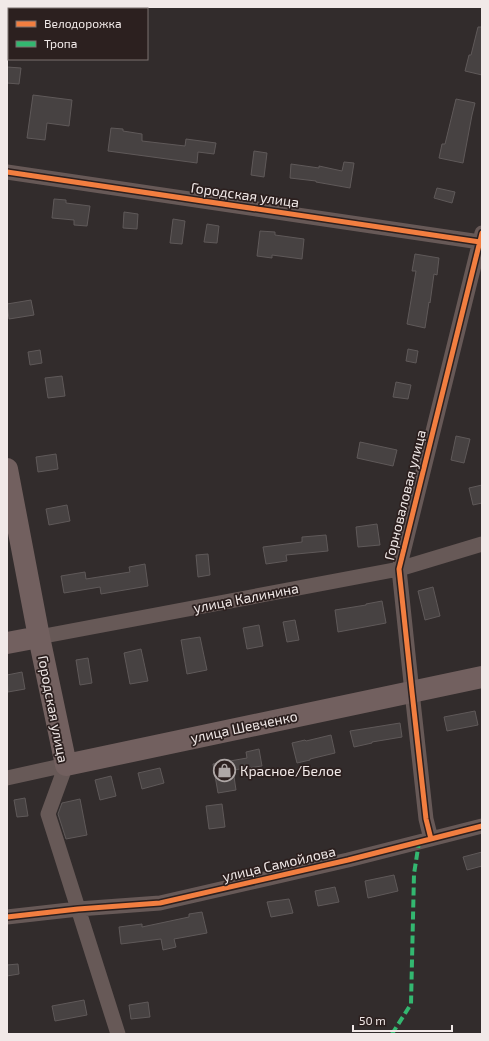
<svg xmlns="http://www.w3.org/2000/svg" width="489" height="1041" font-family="'Exo 2',sans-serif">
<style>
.building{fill:#474242;stroke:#5f5959}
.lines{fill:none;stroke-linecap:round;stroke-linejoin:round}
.street{stroke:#675957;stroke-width:15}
.primary{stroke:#72605f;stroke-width:22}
.quiet{stroke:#33b770;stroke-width:4;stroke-dasharray:8 4;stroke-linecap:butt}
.cycleway-casing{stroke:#2c201f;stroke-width:8}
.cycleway{stroke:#f27e40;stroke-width:5}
.labels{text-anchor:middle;stroke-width:3.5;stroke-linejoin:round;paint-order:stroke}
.street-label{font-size:14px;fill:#f1e9e8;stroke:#2c201f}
.poi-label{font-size:14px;fill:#f1e9e8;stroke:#2c201f;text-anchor:start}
</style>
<rect width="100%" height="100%" fill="#322c2c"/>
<path class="building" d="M478,27H482V75L465,71L469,55H471Z
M7,67L21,68L19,84L7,83Z
M33,95L72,100L69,126L47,123L45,140L27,138Z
M456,99L475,103L472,115L463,163L439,158L442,144H445Z
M111,128L123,129V131L142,134V141L185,146L186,139L216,143L214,154L198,152L197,163L108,151Z
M254,151L267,153L264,177L251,175Z
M344,162L354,163L350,188L316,182V181L290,178L291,164L319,168V166L342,171Z
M437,188L455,192L452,203L434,198Z
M54,199L66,200V203L90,206L87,226L74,225V220L52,218Z
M124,212L138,214L137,229L123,228Z
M173,219L185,221L182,244L170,243Z
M207,224L219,226L217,243L204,242Z
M260,231L275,232V235L304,239L302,259L272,255V258L257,256Z
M415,254L439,258L437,275L434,274L430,303L429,302L425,328L407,324L416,271H412Z
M31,300L34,315L9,319L7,304Z
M408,349L418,351L416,363L406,361Z
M40,350L42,363L30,365L28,352Z
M62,376L65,396L48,398L45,378Z
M396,382L411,385L408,399L393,397Z
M456,436L470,439L464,463L451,460Z
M360,442L397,450L393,466L357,458Z
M56,454L58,469L38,472L36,457Z
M482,485V503L473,505L469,488Z
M67,505L70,521L49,525L46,509Z
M377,524L380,545L358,547L356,527Z
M326,535L328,551L286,555L287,561L266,564L263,547L302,542V537Z
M208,554L210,575L198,577L196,555Z
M145,564L148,586L101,594L100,587L64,593L61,576L85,572L86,579L130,572L129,567Z
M433,587L440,616L425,620L418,591Z
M382,601L386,623L338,632L335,610L366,605V604Z
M295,620L299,640L287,642L283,622Z
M259,625L263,646L247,649L243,628Z
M200,637L207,670L187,674L181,640Z
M141,649L148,681L130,684L124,653Z
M88,658L92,683L80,685L76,660Z
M22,672L25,689L8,692L7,675Z
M475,711L478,725L447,731L444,717Z
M400,723L402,737L372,742V743L354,747L350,731Z
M331,735L335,753L310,759V760L297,763L292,743L305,740L306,741Z
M259,749L262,766L233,770L236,790L218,793L213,764L247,758L246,752Z
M160,768L164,783L142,789L138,773Z
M111,776L116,796L100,800L95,780Z
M25,798L28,816L17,817L14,800Z
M80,799L87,835L66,839L58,814L62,803Z
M222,804L225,827L209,829L206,806Z
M482,852V866L467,870L463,857Z
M394,875L398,891L368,898L365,881Z
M335,887L339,902L318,906L315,891Z
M289,899L293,913L271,917L267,902Z
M202,912L207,933L174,939L176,947L163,950L161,939L121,944L119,927L142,924V927L189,917V914Z
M18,964L19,974L7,976V965Z
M84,1000L87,1015L55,1021L52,1006Z
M148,1002L150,1017L131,1019L129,1005Z"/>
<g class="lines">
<path class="street" d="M7,172L480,242
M39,637L399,569L482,544
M66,765L48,814L118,1034
M7,778L66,765
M431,839L426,819L412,692L399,569L482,233
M7,917L78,909L160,903L348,860L482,826"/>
<path class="primary" d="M7,469L39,637L66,765L482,677
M7,643L39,637"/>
<path class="quiet" d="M392,1034L411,1004L414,874L419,842"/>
<defs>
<path id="cycleway" d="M7,172L480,242
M431,839L426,819L412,692L399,569L482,233
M7,917L78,909L160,903L348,860L482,826"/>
</defs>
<use href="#cycleway" class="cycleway-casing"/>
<use href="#cycleway" class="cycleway"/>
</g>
<defs>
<symbol id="shop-ring" viewBox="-11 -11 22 22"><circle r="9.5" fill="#2c201f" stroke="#aea7a6" stroke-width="1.5"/><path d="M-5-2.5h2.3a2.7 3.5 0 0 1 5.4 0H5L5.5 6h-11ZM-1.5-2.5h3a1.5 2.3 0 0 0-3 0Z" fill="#aea7a6"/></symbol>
</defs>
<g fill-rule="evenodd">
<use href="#shop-ring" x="212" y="758" width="25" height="25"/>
</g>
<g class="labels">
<g class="street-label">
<text transform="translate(245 195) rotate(8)" y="5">Городская улица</text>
<text transform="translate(405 495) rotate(-76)" y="5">Горноваловая улица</text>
<text transform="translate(246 598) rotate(-11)" y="5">улица Калинина</text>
<text transform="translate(53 709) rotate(79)" y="5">Городская улица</text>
<text transform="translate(244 727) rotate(-12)" y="5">улица Шевченко</text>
<text transform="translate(279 864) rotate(-13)" y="5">улица Самойлова</text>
</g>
<g class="poi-label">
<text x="240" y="776">Красное/Белое</text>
</g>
</g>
<rect width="489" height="1041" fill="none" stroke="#f1e9e8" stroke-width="16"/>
<rect x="8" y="8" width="140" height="52" fill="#2c201f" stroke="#7b706f"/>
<rect x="16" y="21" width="20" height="6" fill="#f27e40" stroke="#7b706f"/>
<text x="44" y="28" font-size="12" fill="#f1e9e8">Велодорожка</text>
<rect x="16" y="41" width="20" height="6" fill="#33b770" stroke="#7b706f"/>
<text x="44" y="48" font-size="12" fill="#f1e9e8">Тропа</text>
<path d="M353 1025v6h99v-6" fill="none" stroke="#f1e9e8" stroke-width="2"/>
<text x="359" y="1025" font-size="12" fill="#f1e9e8" stroke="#2c201f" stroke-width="3" paint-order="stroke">50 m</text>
</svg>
